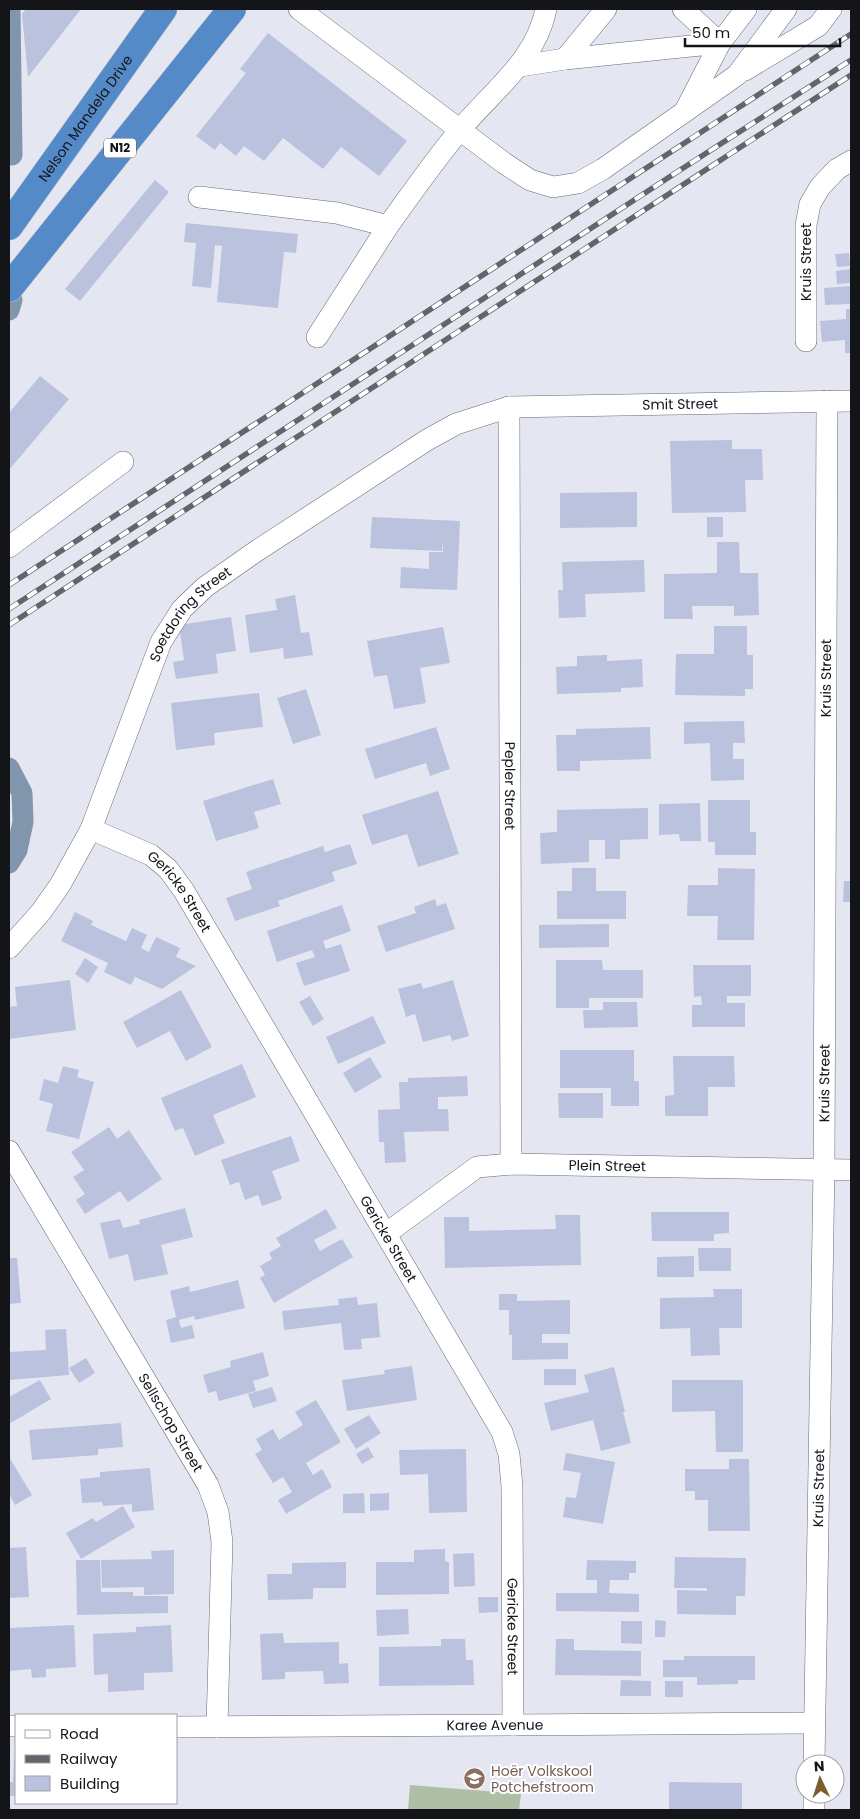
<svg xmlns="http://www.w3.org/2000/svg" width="860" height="1819" font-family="Poppins,sans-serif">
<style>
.green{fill:#afbfa5}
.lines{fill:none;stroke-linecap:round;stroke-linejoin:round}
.canal{stroke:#8195ac;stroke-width:21}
.building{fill:#bbc2de}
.minor-casing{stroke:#676973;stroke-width:22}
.highway-casing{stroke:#c7c7c8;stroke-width:29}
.minor{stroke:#fff;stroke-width:21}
.highway{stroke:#558ac9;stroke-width:28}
.rail-casing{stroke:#63656b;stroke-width:5.5}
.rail{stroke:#fff;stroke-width:4;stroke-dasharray:11;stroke-linecap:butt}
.labels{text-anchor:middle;stroke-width:4;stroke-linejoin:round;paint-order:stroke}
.shield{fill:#fff;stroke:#5a5b5e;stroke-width:1}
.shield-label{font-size:12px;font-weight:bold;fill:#141519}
.street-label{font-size:14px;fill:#141519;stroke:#fff}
.education-label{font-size:14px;fill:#785e54;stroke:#fff;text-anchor:start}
</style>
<rect width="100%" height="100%" fill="#e4e7f2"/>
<path class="green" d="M410,1785L521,1794L519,1810H408Z"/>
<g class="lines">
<path class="canal" d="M10,9L12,155
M9,310L12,300
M9,768L22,793L23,822L17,850L9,863"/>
</g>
<path class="building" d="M26,9H81L28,77L22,14Z
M268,33L407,141L379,176L341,147L323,169L283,138L264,161L244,146L236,156L220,143L215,150L196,136L246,73L240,69Z
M155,180L169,192L80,301L65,289Z
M186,223L298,234L296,253L284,252L278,308L217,302L222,246L215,245L211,288L192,286L196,243L184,242Z
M849,253L850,266L837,267L835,254Z
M851,269V283L837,284L836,271Z
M851,286V304L825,305L824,288Z
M846,309H851V353H845V340L822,342L820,321L846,319Z
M40,376L69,399L9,470V413Z
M732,440V449H762L763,480H745L746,512L672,513L670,441Z
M637,492V527L560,528V493Z
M372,517L460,521L457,590L400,588L401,567L429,569V552H443V540L442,551L370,548Z
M707,517H723V537H707Z
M717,542H739L740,573H758L759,615L734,616V606H692L693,619H664V574L717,573Z
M644,560L645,592L585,594L586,617L559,618L558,590H563L562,562Z
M295,595L301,633L309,632L313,655L284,659L283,648L250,653L245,615L277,610L275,599Z
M231,617L236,651L216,654L218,673L176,679L173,662L184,660L179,625Z
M714,626H747V655H753V689H745V696L675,695L676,654H714Z
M443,627L450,663L420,668L426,703L394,709L387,675L374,677L367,641Z
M607,655V661L642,659L643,687L621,688V692L557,694L556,667L577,666V656Z
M306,689L321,735L293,744L277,698Z
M259,693L263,727L214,733L215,745L176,750L171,703Z
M744,721L745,743H733V759H744V780L711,781L710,743L684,744V722Z
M436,727L450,769L430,776L426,763L375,779L365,749Z
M650,727L651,759L580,761V771H557L556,735H576V729Z
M273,779L281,804L254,812L259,828L216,841L203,801Z
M438,791L459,854L418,867L407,834L372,845L362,815Z
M708,800H750V832H756V855H715V842H708Z
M700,803L701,841H680L679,834L659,835V804Z
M648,808V839L620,840V859H605V840H589V862L541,864L540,833L557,832V810Z
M350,844L357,864L332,872L335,881L278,901L280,906L235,921L226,898L252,889L246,872L323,846L325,852Z
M572,868H596V891H626V919H557V891H572Z
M718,868L755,869L754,940H717L718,916H687L688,885H718Z
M844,881H851V902H843Z
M435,899L437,906L446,903L455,929L386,952L377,926L416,913L414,907Z
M342,905L351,931L323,941L326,949L341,944L350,971L304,986L296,963L315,957L312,950L277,962L267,931Z
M75,912L93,921L91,925L126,941L132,928L147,935L141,948L149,952L156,937L180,948L176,957L196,966L162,989L135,977L131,985L104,972L108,963L61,941Z
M609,924V947L539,948V925Z
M85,958L98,967L88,983L75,974Z
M556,960H602L603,970H643V998H589V1008H556Z
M693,965H751V996H727V1003H745V1027H692V1005H702L701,996L694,997Z
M70,980L76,1030L9,1039V1007L17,1006L15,987Z
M453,980L469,1036L452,1041L450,1035L423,1042L415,1014L406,1017L398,989L421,983L423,989Z
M181,990L212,1047L186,1061L170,1031L137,1048L123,1022Z
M310,996L324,1019L313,1026L299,1002Z
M603,1002H637L638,1027L584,1028L583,1010H603Z
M373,1016L386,1043L338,1064L326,1037Z
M560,1050H634V1081H639V1106H611V1088H560Z
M673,1056H734L735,1087H708V1116H665V1096L674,1095Z
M370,1057L382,1077L355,1093L343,1073Z
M242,1064L256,1097L213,1115L225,1143L195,1156L183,1128L175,1131L161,1098Z
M63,1066L79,1070L77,1077L94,1082L79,1139L46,1131L53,1104L39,1100L44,1079L58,1083Z
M467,1076L468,1096L438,1097V1109H448L449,1131L404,1132L406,1162L385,1163L384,1142H379L378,1110L400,1109L399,1082H408V1078Z
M558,1093H603V1118H559Z
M109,1127L117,1139L129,1130L162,1179L128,1202L120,1191L85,1214L76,1200L85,1194L73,1177L84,1170L71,1152Z
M291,1136L300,1161L272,1171L282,1199L262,1206L258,1195L245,1200L239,1182L230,1185L221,1160Z
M185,1208L193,1237L161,1245L168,1274L134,1281L128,1254L109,1259L100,1223L120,1219L123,1228L140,1224L139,1220Z
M326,1209L337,1228L314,1240L320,1251L342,1239L353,1257L274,1303L260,1278L265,1275L260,1266L272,1259L269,1253L281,1246L276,1238Z
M651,1212H729V1233L714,1234V1241H652Z
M555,1215H580L581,1265L445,1268L444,1217H469V1231L556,1229Z
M698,1248H731V1271H699Z
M694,1256V1277H657V1257Z
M9,1258H17L21,1303L9,1304Z
M238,1280L245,1308L195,1320L194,1316L179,1320L181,1328L192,1325L195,1338L171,1343L166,1320L176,1317L170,1291L189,1286L190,1292Z
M713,1289H742V1328H719L720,1355L691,1356L690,1328L660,1329V1298L714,1297Z
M499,1294H517V1301L570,1300V1334H542V1343H568V1359L512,1360V1335H509V1310H499Z
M357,1297L358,1305L377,1303L380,1337L361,1339L362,1349L344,1350L341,1323L284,1330L282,1311L339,1305L338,1299Z
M66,1329L69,1375L9,1380V1352L46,1350L45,1330Z
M263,1352L269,1376L253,1381L256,1391L219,1401L216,1391L208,1393L203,1375L231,1367L230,1361Z
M86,1358L95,1373L79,1383L69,1368Z
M412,1366L417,1400L347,1411L342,1380L385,1374L384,1370Z
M614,1367L625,1412H623L631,1443L601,1451L593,1420L551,1431L544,1403L589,1392L584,1375Z
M544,1369H576V1385H544Z
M40,1380L51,1399L9,1424V1397Z
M672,1380H743V1452H716L715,1411L672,1412Z
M272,1387L277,1401L253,1408L248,1394Z
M316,1400L341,1442L306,1463L313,1475L322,1469L332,1487L286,1514L278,1500L292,1492L283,1477L273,1483L255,1454L262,1450L256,1439L273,1429L279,1440L303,1425L295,1412Z
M369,1415L381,1433L356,1449L344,1429Z
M121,1423L123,1447L98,1449V1455L32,1460L29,1430Z
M368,1447L374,1457L362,1464L356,1454Z
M466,1449L467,1512L429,1513L428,1474L400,1475L399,1450Z
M566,1453L615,1462L603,1524L563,1517L566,1497L576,1498L581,1473L563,1470Z
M9,1457L32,1495L15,1505L9,1494Z
M729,1459H749L750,1531H708V1500H695V1491H685V1469H729Z
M150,1468L154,1510L132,1512V1504L103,1506L102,1502L82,1503L80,1479L100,1477V1472Z
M364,1493L365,1513H343V1494Z
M389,1493V1510L370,1511V1494Z
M123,1506L135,1527L81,1559L66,1533L93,1518L96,1522Z
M26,1547L29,1597L9,1598V1548Z
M445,1549V1561L449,1562V1594L376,1595V1562H414V1550Z
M174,1550V1594L144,1595V1587L102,1588L101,1560L152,1559L151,1551Z
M474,1553L475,1586L454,1587L453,1554Z
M675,1557L746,1558L745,1596H736V1615L677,1614V1590L707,1591V1588H674Z
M76,1560H100L101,1592H133V1596H168V1613L77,1615Z
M587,1560L636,1561V1573H629V1580H610L609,1593L639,1594V1612L556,1611V1593H597V1580H586Z
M346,1562V1588H313V1599L268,1600L267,1574H292V1563Z
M478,1597H498V1612L479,1613Z
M408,1609L409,1634L377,1636L376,1610Z
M655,1620L666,1621L665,1637H655Z
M621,1621H642V1644L621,1643Z
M74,1625L76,1667L46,1669V1677L32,1678L31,1669L9,1671V1628Z
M171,1625L173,1672L144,1673V1690L108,1692V1674L94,1675L93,1634L136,1632V1627Z
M283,1633L284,1643L339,1642V1664L348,1663L349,1683L324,1684L323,1671L285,1672V1679L262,1680L260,1634Z
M441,1639H465L466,1660H473L474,1685L379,1686V1647L441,1646Z
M556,1639H574V1650L641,1651V1676L555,1675Z
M684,1656H755V1680H738V1684L697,1685V1677H663V1660H684Z
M621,1680L651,1681V1696H620Z
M665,1681H683V1697H665Z
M14,1759H16V1796H9V1782H13Z
M669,1782L742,1783V1810H669Z"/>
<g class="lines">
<defs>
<g id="minor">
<path d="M299,9L504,163L530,180L553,187L578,183L603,169L737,75L786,9"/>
<path d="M683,9L720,43"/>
<path d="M565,59L606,9"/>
<path d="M520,66L565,59L720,43"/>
<path d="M745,70L818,26L831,9"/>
<path d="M686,109L720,43L746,9"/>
<path d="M199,197L337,213L388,226C411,194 434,161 459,131C491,92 536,61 546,9"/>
<path d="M317,337L388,226"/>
<path id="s1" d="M806,341V225L810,204L820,187L837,169L851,161"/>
<path id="s2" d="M509,407L511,1164"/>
<path d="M9,547L123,462"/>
<path id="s3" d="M91,829L151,855L168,869L184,891L502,1432L509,1454L512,1486L513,1725"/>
<path id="s4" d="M9,948L41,912L60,885L91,829L161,642L182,609L205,587L255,552L427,440L456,424L509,407L851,401"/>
<path id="s5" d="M9,1151L208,1485L218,1512L222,1542L217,1727"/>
<path id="s6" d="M387,1233L477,1167L511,1164L851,1170"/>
<path d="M9,1726H16"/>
<path id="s7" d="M176,1727L814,1723"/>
<path id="s8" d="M814,1764L824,1169L827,401"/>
<path d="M814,1810V1794"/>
</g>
<g id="highway">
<path id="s9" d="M9,226L163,9"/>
<path d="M9,288L232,9"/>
</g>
</defs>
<use href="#minor" class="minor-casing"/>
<use href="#highway" class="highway-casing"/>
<use href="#minor" class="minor"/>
<use href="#highway" class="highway"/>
<defs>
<path id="rail" d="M9,585L851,34
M9,609L677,172L851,60
M9,625L851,75"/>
</defs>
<use href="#rail" class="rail-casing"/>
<use href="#rail" class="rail"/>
</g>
<defs>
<symbol id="school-disc" viewBox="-11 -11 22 22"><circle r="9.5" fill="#8d6e63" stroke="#fff"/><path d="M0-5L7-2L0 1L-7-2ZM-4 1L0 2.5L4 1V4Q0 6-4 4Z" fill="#fff"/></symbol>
</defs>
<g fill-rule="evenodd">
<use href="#school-disc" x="462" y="1766" width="25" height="25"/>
</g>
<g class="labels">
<rect class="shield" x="104" y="138.5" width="32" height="19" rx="4"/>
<g class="shield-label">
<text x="120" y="152">N12</text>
</g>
<g class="street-label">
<text dy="5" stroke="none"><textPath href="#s9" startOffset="132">Nelson Mandela Drive</textPath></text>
<text dy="5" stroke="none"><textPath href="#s1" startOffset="79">Kruis Street</textPath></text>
<text dy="5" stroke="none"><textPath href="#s4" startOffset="942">Smit Street</textPath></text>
<text dy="5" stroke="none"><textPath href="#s4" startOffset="385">Soetdoring Street</textPath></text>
<text dy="5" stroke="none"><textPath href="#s8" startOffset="1086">Kruis Street</textPath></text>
<text dy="5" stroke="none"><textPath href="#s2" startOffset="379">Pepler Street</textPath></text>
<text dy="5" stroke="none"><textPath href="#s3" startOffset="112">Gericke Street</textPath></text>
<text dy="5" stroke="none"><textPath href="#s8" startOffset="681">Kruis Street</textPath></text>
<text dy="5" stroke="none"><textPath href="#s6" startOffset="242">Plein Street</textPath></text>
<text dy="5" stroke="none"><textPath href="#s3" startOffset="518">Gericke Street</textPath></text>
<text dy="5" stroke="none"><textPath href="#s5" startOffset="316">Sellschop Street</textPath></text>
<text dy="5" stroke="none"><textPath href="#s8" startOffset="276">Kruis Street</textPath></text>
<text dy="5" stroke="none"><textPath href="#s3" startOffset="938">Gericke Street</textPath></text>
<text dy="5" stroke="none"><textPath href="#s7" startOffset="319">Karee Avenue</textPath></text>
</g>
<g class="education-label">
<text x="491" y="1776">Hoër Volkskool<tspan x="491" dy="16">Potchefstroom</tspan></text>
</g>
</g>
<rect width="860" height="1819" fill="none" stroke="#141519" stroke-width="20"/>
<rect x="15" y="1714" width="162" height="90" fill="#ffffff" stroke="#a1a1a3"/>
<rect x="25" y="1730" width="25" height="8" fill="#ffffff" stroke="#a1a1a3"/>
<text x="60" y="1739" font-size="15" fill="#141519">Road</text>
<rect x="25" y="1755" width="25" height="8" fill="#63656b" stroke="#a1a1a3"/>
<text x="60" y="1764" font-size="15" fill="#141519">Railway</text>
<rect x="25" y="1776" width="25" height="15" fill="#bbc2de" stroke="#a1a1a3"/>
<text x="60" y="1789" font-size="15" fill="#141519">Building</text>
<g transform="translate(820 1779) rotate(356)"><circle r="24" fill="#ffffff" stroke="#a1a1a3"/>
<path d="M0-4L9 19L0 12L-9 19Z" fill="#7c5d32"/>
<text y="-8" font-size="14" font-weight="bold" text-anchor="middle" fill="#141519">N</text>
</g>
<path d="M685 38v8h155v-8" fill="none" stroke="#141519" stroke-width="2.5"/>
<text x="692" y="38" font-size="15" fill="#141519" stroke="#ffffff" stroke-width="4" paint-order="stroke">50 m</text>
</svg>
